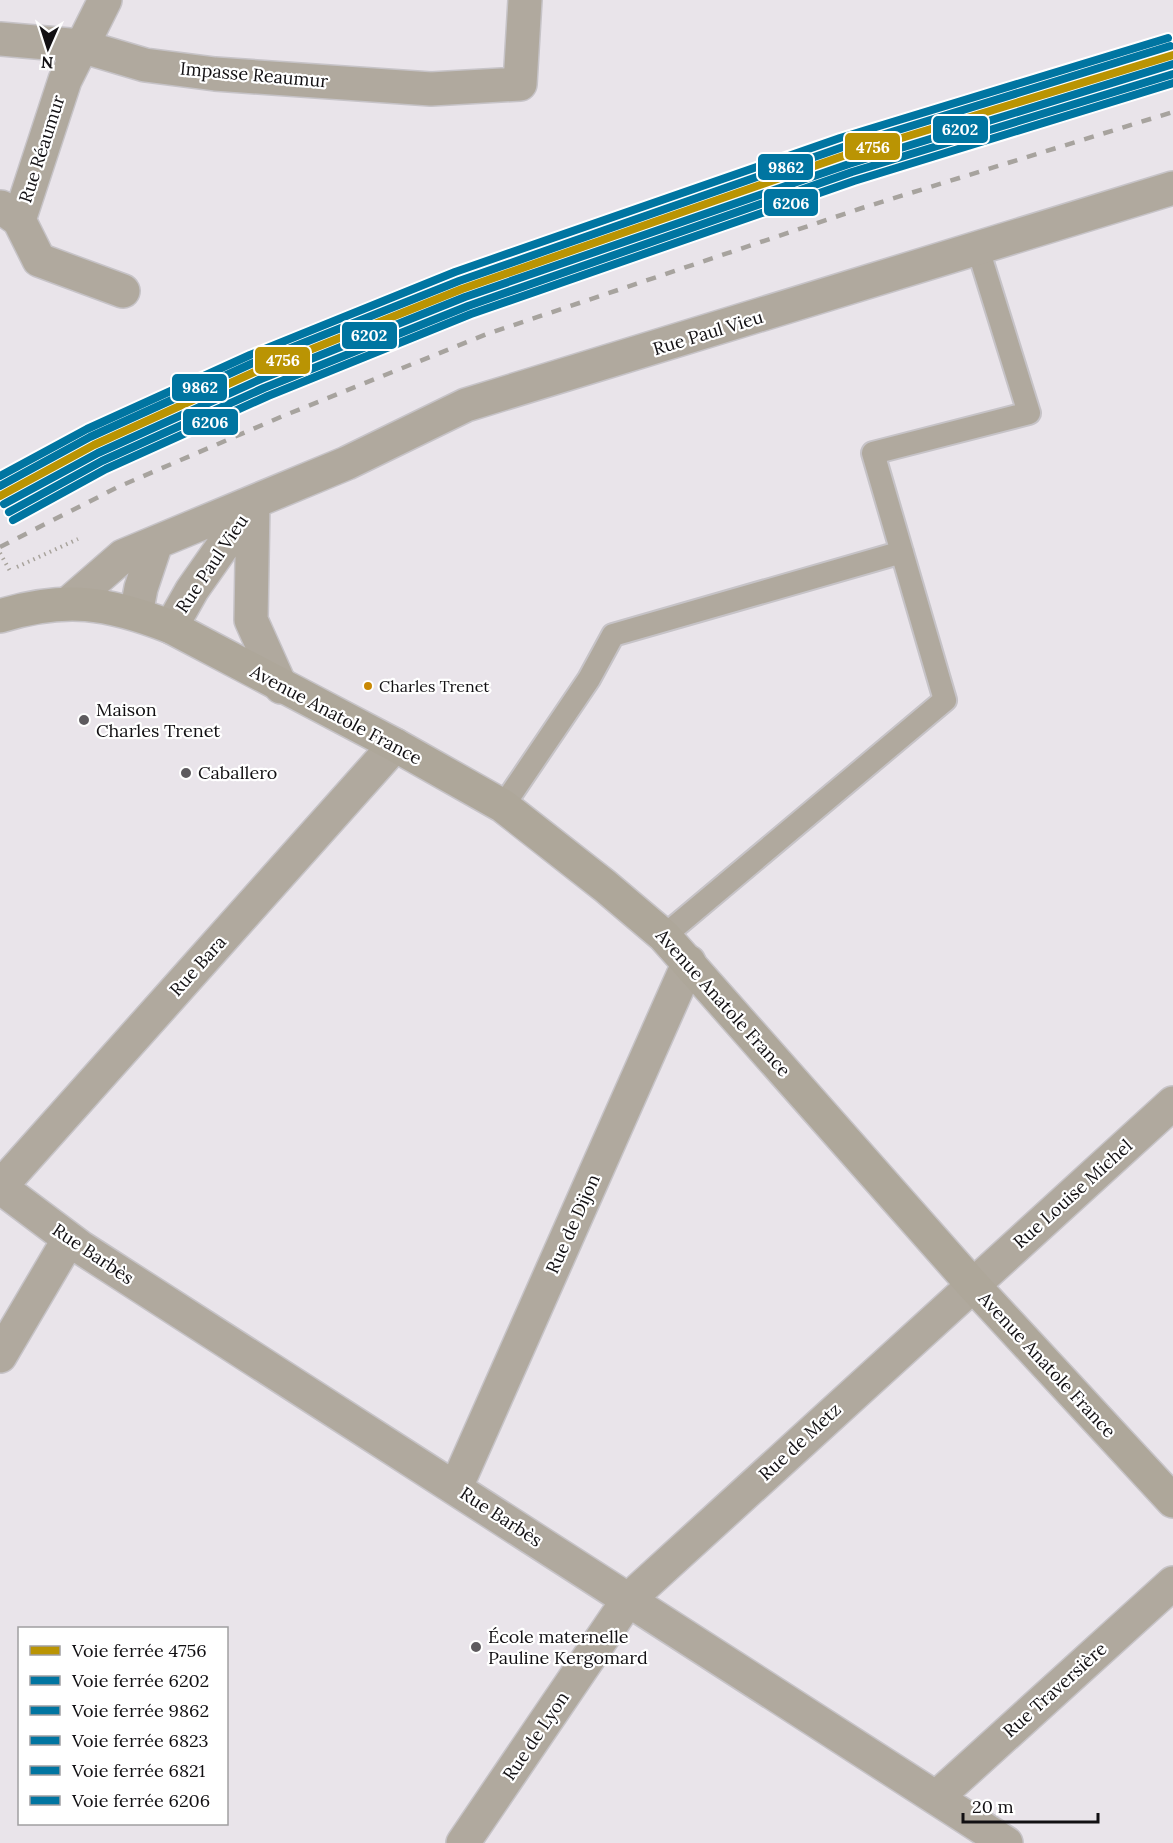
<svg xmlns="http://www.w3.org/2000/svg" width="1173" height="1843" font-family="Lora,serif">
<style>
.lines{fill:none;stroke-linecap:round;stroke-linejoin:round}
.service-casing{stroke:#c6c3c7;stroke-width:26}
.minor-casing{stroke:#c6c3c7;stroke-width:36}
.secondary-casing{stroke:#c6c3c7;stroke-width:36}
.path{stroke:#a8a39c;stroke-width:4;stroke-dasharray:1.5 4.5;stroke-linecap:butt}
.service{stroke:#b0a99e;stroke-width:22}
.minor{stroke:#b0a99e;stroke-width:33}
.secondary{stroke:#aea79a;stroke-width:33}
.rail{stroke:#a7a39e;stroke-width:4.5;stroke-dasharray:10 10;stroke-linecap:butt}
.rail-1-casing{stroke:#fff;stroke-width:12}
.rail-2-casing{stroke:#fff;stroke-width:12}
.rail-3-casing{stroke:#fff;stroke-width:12}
.rail-4-casing{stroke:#fff;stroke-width:12}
.rail-5-casing{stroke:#fff;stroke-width:12}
.rail-6-casing{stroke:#fff;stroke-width:12}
.rail-1{stroke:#ba9403;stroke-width:8}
.rail-2{stroke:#0075a1;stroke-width:8}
.rail-3{stroke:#0075a1;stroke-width:8}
.rail-4{stroke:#0075a1;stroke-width:8}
.rail-5{stroke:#0075a1;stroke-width:8}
.rail-6{stroke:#0075a1;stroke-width:8}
.bus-dot{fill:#c98804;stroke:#fff;stroke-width:2}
.poi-dot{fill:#5d5a5e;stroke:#fff;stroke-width:2}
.labels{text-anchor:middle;stroke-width:4.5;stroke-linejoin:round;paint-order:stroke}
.bus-label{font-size:16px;fill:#121013;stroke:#fff;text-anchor:start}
.street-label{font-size:18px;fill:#121013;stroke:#fff}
.poi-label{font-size:18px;fill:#121013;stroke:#fff;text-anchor:start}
.line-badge{stroke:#fff;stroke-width:2}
.badge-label{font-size:16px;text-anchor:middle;font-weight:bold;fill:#fff}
</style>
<rect width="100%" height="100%" fill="#e9e4ea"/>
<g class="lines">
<defs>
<path id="service" d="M503,806L589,679L613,635L902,552
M664,936L945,700L873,453L1029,413L978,249"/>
<path id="minor" d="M0,39L81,46L145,65L215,74L431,89L520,84L525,0
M1,207L19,220L39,260L123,291
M19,220L65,80L105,0
M253,503L251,620L281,687
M70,602L123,556L347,463L466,405L1173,188
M136,614L141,588L156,543
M171,627L192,590L253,503
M0,1187L80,1247L1006,1843
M0,1187L395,745
M0,1356L69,1239
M456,1487L689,962
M937,1797L1173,1583
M463,1843L628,1600L1173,1103"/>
<path id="secondary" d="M0,616C66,596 107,602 171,627L395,745L503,806L605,886L664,936L972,1284L1173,1501"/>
</defs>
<use href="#service" class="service-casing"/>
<use href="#minor" class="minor-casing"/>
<use href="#secondary" class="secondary-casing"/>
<path class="path" d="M0,553L10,571
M17,567L78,539"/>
<use href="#service" class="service"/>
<use href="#minor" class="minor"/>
<use href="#secondary" class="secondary"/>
<path class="rail" d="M0,547L118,487L283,416L487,334L862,208L1173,112"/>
<defs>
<path id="rail-1" d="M0,496L94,445L257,371L462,289L846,155L1173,55"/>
<path id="rail-2" d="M4,504L98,453L261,379L465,297L849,164L1173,64"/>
<path id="rail-3" d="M0,486L90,437L253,363L459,281L843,147L1170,46"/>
<path id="rail-4" d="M9,512L102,461L264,388L468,306L852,172L1173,74"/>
<path id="rail-5" d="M0,476L87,429L250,355L455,272L840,138L1168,38"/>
<path id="rail-6" d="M13,520L106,469L268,396L471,314L854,181L1173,83"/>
</defs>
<use href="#rail-1" class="rail-1-casing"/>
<use href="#rail-2" class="rail-2-casing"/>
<use href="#rail-3" class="rail-3-casing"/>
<use href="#rail-4" class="rail-4-casing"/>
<use href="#rail-5" class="rail-5-casing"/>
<use href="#rail-6" class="rail-6-casing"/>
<use href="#rail-1" class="rail-1"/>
<use href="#rail-2" class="rail-2"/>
<use href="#rail-3" class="rail-3"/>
<use href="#rail-4" class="rail-4"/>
<use href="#rail-5" class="rail-5"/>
<use href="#rail-6" class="rail-6"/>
</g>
<circle class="bus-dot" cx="368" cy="686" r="5"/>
<g class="poi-dot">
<circle cx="84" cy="720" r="6"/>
<circle cx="186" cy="773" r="6"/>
<circle cx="476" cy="1647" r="6"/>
</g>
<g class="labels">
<g class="bus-label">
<text x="379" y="692">Charles Trenet</text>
</g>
<g class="street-label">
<text transform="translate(254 75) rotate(5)" y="6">Impasse Reaumur</text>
<text transform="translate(42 149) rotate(-72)" y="6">Rue Réaumur</text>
<text transform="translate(708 333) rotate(-17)" y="6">Rue Paul Vieu</text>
<text transform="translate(212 564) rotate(-56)" y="6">Rue Paul Vieu</text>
<text transform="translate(336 715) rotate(28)" y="6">Avenue Anatole France</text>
<text transform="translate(198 966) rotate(-48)" y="6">Rue Bara</text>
<text transform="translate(723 1003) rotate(48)" y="6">Avenue Anatole France</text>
<text transform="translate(1073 1194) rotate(-42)" y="6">Rue Louise Michel</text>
<text transform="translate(573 1224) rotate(-66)" y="6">Rue de Dijon</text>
<text transform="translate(93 1254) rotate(34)" y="6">Rue Barbès</text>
<text transform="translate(1047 1365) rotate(47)" y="6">Avenue Anatole France</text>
<text transform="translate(800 1442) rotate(-43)" y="6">Rue de Metz</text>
<text transform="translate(501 1517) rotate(33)" y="6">Rue Barbès</text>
<text transform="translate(1055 1690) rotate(-42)" y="6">Rue Traversière</text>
<text transform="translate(536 1736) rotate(-56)" y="6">Rue de Lyon</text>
</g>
<g class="poi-label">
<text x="96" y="716">Maison<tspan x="96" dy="21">Charles Trenet</tspan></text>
<text x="198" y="779">Caballero</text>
<text x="488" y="1643">École maternelle<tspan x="488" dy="21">Pauline Kergomard</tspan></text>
</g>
</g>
<g class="line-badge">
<rect x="932" y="115" width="57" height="29" rx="6" fill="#0075a1"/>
<rect x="844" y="132" width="57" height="29" rx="6" fill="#ba9403"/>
<rect x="757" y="153" width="57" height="28" rx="6" fill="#0075a1"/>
<rect x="763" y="188" width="56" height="29" rx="6" fill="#0075a1"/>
<rect x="341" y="321" width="57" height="29" rx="6" fill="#0075a1"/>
<rect x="254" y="346" width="57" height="29" rx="6" fill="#ba9403"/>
<rect x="171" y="373" width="57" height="29" rx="6" fill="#0075a1"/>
<rect x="182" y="408" width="57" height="28" rx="6" fill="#0075a1"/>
</g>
<g class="badge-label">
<text x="960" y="135">6202</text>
<text x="873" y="153">4756</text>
<text x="786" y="173">9862</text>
<text x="791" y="209">6206</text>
<text x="369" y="341">6202</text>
<text x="283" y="366">4756</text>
<text x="200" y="393">9862</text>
<text x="210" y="428">6206</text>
</g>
<rect x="18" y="1627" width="210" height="198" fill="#ffffff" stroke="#a09fa1" stroke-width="1.5"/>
<rect x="30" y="1646" width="30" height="9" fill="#ba9403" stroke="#a09fa1" stroke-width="1.5"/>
<text x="72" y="1657" font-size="18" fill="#121013">Voie ferrée 4756</text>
<rect x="30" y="1676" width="30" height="9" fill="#0075a1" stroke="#a09fa1" stroke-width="1.5"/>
<text x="72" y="1687" font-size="18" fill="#121013">Voie ferrée 6202</text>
<rect x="30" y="1706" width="30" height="9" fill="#0075a1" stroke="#a09fa1" stroke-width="1.5"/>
<text x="72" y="1717" font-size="18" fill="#121013">Voie ferrée 9862</text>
<rect x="30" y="1736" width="30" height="9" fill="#0075a1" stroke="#a09fa1" stroke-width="1.5"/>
<text x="72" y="1747" font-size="18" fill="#121013">Voie ferrée 6823</text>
<rect x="30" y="1766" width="30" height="9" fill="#0075a1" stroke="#a09fa1" stroke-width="1.5"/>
<text x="72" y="1777" font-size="18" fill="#121013">Voie ferrée 6821</text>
<rect x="30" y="1796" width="30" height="9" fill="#0075a1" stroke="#a09fa1" stroke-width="1.5"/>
<text x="72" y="1807" font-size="18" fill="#121013">Voie ferrée 6206</text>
<g transform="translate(48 48) rotate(183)" stroke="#ffffff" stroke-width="4.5" paint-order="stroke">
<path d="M0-4.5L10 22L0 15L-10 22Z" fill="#121013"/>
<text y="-9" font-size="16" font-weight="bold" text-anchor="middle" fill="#121013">N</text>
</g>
<path d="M963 1813v9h135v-9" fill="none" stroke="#121013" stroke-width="3"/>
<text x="972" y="1813" font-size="18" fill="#121013" stroke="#ffffff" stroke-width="4.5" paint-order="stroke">20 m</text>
</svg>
